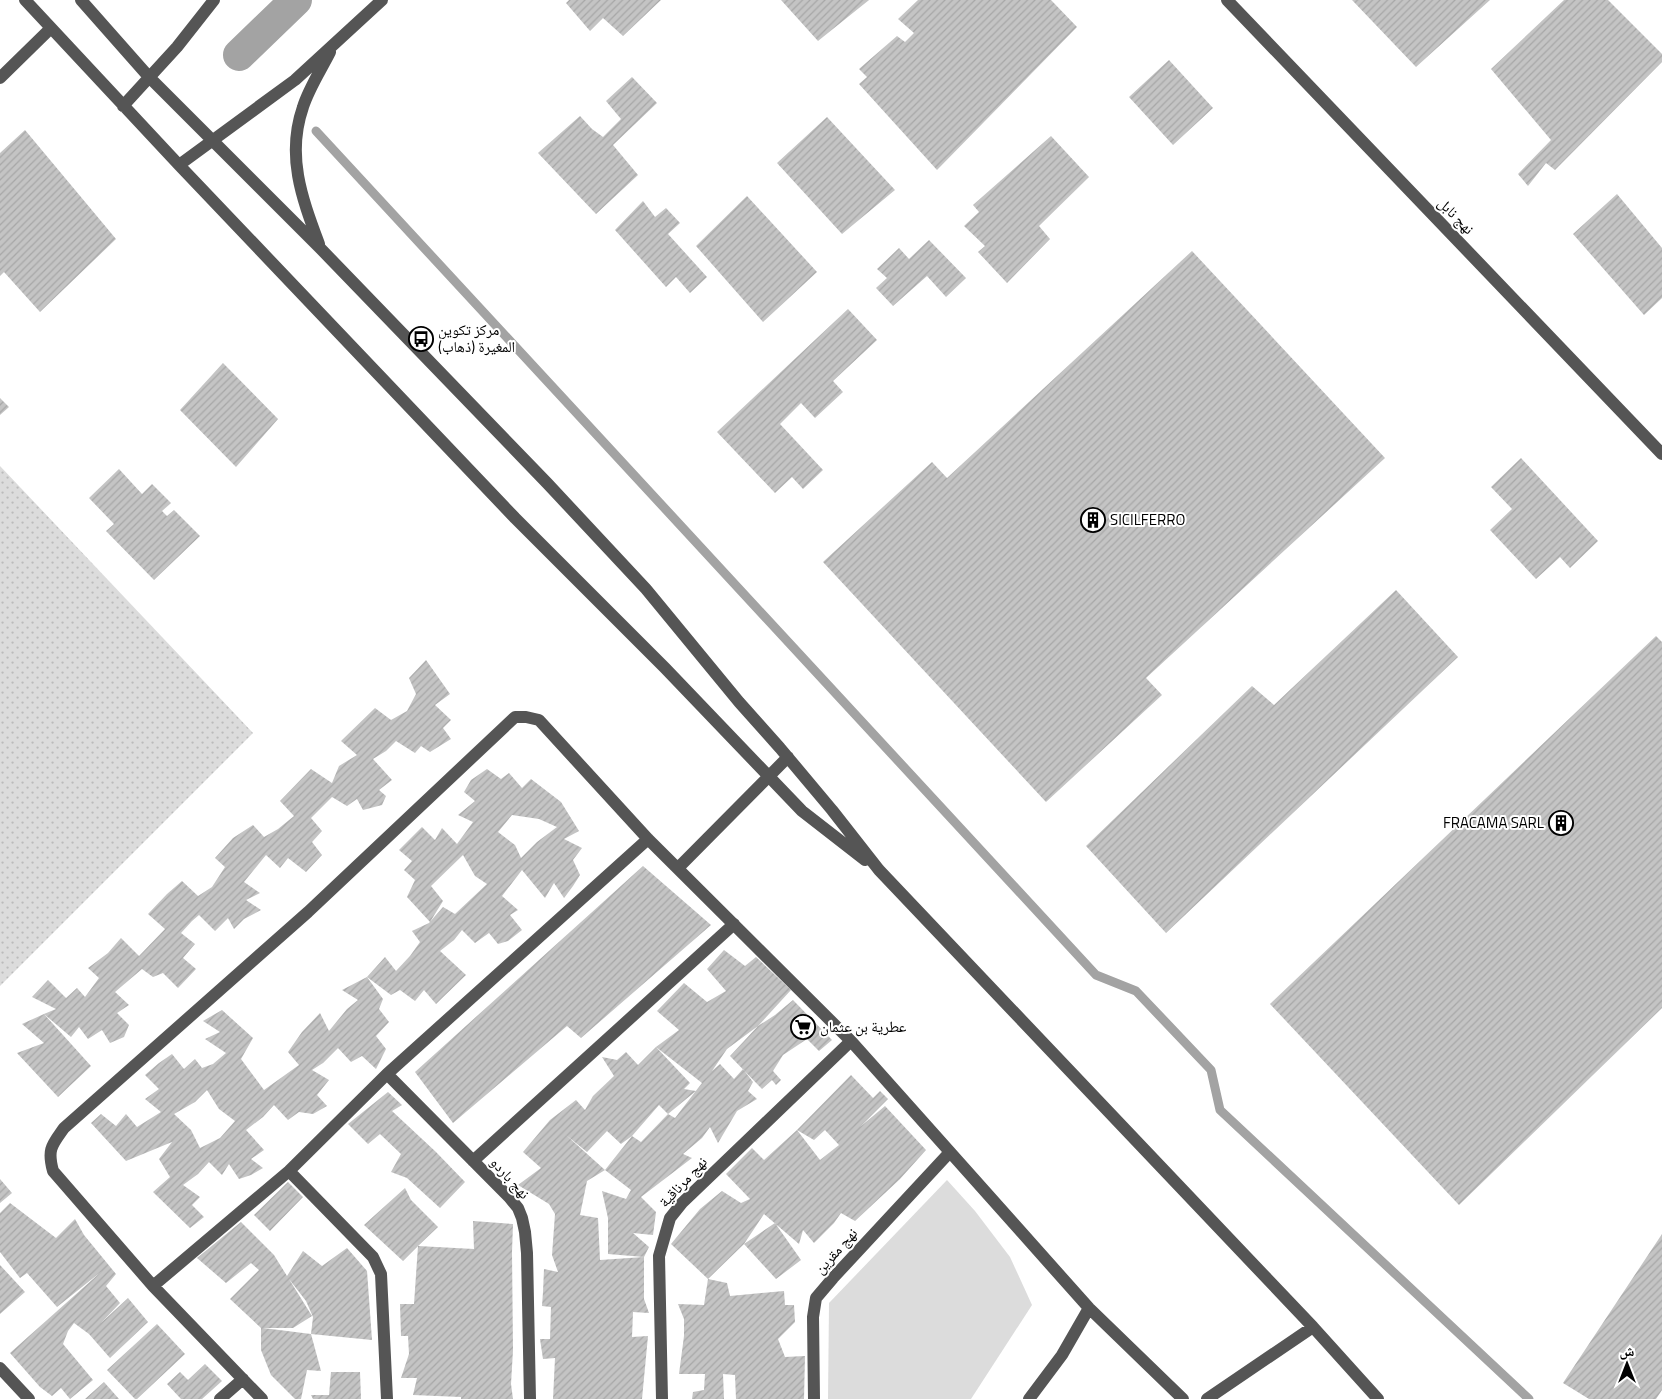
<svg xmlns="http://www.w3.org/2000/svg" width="1662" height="1399" font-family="'Titillium Web','Noto Naskh Arabic',sans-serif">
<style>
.grass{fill:url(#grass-dots)}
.garden{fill:#dcdcdc}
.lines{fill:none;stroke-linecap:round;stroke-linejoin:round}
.stream{stroke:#a3a3a3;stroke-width:9}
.canal{stroke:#a3a3a3;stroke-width:32}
.building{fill:url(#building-hatch);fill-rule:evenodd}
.minor{stroke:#555;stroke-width:12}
.labels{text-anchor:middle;stroke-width:4;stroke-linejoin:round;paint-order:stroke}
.street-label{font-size:15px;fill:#000;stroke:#fff}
.poi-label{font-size:15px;fill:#000;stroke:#fff;text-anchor:start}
</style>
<defs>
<pattern id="grass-dots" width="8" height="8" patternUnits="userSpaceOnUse" patternTransform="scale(1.25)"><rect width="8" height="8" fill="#dcdcdc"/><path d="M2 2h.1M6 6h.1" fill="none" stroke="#bbb" stroke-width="1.8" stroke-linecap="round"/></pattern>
<pattern id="building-hatch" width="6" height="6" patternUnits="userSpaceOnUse" patternTransform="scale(1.25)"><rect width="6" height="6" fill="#c4c4c4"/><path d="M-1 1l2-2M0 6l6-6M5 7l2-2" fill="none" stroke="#a7a7a7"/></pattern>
</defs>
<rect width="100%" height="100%" fill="#fff"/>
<path class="grass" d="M0,466L253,733L0,986Z"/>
<path class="garden" d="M947,1180L975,1211L1010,1257L1032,1305L971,1399H828L829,1303Z"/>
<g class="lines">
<path class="stream" d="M316,131L1096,975L1136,991L1211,1070L1220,1110L1529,1399"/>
<path class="canal" d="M239,55L296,0"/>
</g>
<path class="building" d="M569,0H661L623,36L603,18L590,31L566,3Z
M781,0H869L818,41Z
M918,0H1051L1077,27L937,170L859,84L867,77L859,69L897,36L905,42L914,33L898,19Z
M1352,0H1490L1416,67Z
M1564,0H1608L1662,54V62L1555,170L1546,163L1528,186L1518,174L1551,140L1491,69Z
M1169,60L1213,108L1173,145L1129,97Z
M632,77L657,103L613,145L638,175L596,214L538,153L580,116L592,129L603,137L621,119L606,101Z
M827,117L895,190L842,234L777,163Z
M25,130L116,239L40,312L4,272L0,276V153Z
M1051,136L1089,177L1039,226L1050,239L1007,283L978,252L985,246L964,226L979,212L973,205Z
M1617,194L1662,248V298L1644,315L1573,234Z
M747,196L817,272L763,322L696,246Z
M643,201L655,217L666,208L680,223L668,234L707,277L690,293L676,277L666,287L615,230Z
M929,240L966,278L946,297L927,276L893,306L876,288L887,278L877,269L899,248L909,259Z
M1192,251L1385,458L1146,678L1162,695L1046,802L823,562L932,462L947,478Z
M848,309L877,340L833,381L843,392L815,418L801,403L780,424L823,470L803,489L792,477L775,493L717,432Z
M223,363L278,419L236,467L180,410Z
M0,398L9,407L0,415Z
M1521,458L1598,541L1570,568L1560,557L1536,579L1490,530L1512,509L1491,487Z
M119,469L142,494L152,484L171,503L162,511L167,516L174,510L200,536L154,580L106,531L114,524L89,498Z
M1396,590L1458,657L1166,933L1086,846L1252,686L1274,705Z
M1656,636L1662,642V1008L1459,1205L1270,1004Z
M426,660L450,694L435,705L451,720L443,728L451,739L430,752L421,746L415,753L396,741L386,751L373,759L392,780L379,790L386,796L382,805L363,810L357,799L347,806L332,797L311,818L322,831L312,842L322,855L306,872L288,858L280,868L266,855L244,882L260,893L246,900L261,910L244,919L234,929L228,918L215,931L199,915L192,921L181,933L195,944L183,958L196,969L178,988L163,973L153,977L142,969L115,992L129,1005L117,1013L129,1025L124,1037L110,1043L102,1030L88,1039L79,1027L71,1037L44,1014L91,1066L58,1097L17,1053L44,1043L22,1024L44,1014L56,1009L32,997L48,980L66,998L77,988L85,997L99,978L88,968L108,953L121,938L139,956L165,929L148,914L167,894L182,881L198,896L212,887L225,867L215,858L233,838L253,825L264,837L278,829L294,816L280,801L311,769L332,783L339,766L357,755L341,741L375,708L391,720L407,711L416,694L409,678Z
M487,769L501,779L509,773L522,788L531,779L561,802L579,831L564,839L582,848L573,860L580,875L573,886L564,898L554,883L545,898L522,870L502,896L518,910L510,915L522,930L508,941L498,944L489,933L475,943L462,930L454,940L440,951L466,975L436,1004L424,990L415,1001L400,990L391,995L367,977L383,999L379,1009L389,1022L376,1036L386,1049L376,1069L362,1056L351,1062L338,1048L323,1063L312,1070L329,1080L317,1095L327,1106L313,1114L299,1112L288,1120L274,1105L263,1117L246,1130L264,1150L251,1159L263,1168L251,1175L239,1179L229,1164L222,1175L209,1162L198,1174L183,1185L200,1197L192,1205L204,1217L190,1228L153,1192L170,1177L159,1159L172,1142L126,1161L91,1123L101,1114L116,1126L126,1114L137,1127L161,1112L145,1099L159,1089L145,1075L159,1063L172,1054L184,1069L195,1059L202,1068L213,1064L226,1053L205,1039L220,1032L203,1021L222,1010L253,1038L241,1059L264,1090L299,1065L288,1052L302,1032L320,1013L329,1031L347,1009L358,1000L342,990L367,977L385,957L396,971L410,956L420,942L412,931L429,923L443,907L455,914L487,884L475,876L463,855L431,886L443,901L430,922L407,897L415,880L404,870L412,861L399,850L422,827L435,840L442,828L457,844L473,822L458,815L475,801L464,792L471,780ZM512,815L539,819L557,827L537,842L521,858L515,845L498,832ZM207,1090L219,1109L235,1121L220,1138L200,1148L191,1130L174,1114L195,1102Z
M643,866L711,925L581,1038L567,1026L453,1123L415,1072Z
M724,950L745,966L756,957L791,990L758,1026L727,1049L712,1071L720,1064L734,1079L743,1069L753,1082L748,1091L757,1099L737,1111L718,1143L710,1127L702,1138L683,1154L692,1158L641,1197L656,1212L653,1235L633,1233L649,1247L644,1257L608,1254V1218L602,1191L626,1199L631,1190L605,1170L632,1136L641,1142L668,1114L675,1118L702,1083L656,1047L690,1083L684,1089L696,1091L668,1114L659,1105L632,1136L621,1144L607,1131L587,1152L566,1135L605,1170L587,1181L580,1215L598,1218L600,1260L644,1257V1299L649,1313L633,1312L632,1337L648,1336L642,1399H553L555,1358L543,1359L540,1339H550L551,1307L542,1306L543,1292L544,1269L558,1272L552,1255L555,1214L549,1204L518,1185L541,1168L523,1152L550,1120L576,1100L585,1110L593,1096L614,1076L602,1057L617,1060L626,1052L638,1065L656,1047L679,1030L657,1011L684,983L707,1002L726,991L707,969Z
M793,1000L832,1040L819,1051L807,1039L783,1055L773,1071L781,1080L776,1085L772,1080L762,1089L730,1056L758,1026L775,1015Z
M851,1075L873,1098L880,1091L888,1099L860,1127L885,1106L926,1150L900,1179L855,1221L841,1213L834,1223L814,1243L803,1230L799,1244L764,1214L744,1244L708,1279L671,1244L700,1209L722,1191L741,1203L750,1199L726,1174L752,1148L764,1160L797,1130L820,1160L839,1145L825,1130L814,1140L797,1130Z
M388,1092L402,1105L392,1111L436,1152L465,1182L440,1208L407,1178L391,1172L401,1154L380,1134L368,1144L348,1124Z
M0,1179L12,1193L0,1203Z
M288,1182L303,1197L270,1231L254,1215Z
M405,1188L411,1200L438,1227L418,1246L474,1249L473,1221L513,1224L512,1252L513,1350L511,1384L513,1399H461V1397L413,1395L417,1378H401L409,1354L408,1336H401L400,1304H414L418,1246L403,1261L364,1225Z
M10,1203L56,1238L75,1219L84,1235L116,1274L106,1286L120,1303L101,1323L128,1298L148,1322L110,1358L89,1334L74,1323L68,1331L63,1344L93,1380L70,1399L61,1388L52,1396L40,1387L10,1353L102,1271L57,1307L27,1273L20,1278L0,1252V1213Z
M241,1222L274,1255L287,1276L303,1251L322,1266L347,1248L367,1271L372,1340L311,1334L313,1317L306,1301L289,1279L312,1316L293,1328H263L311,1334L321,1371L307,1370L301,1399H295L271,1375L261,1350V1328L230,1299L259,1270L251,1263L226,1283L197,1258Z
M775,1223L801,1260L776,1279L744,1244Z
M1662,1234V1390L1656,1399H1589L1563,1383Z
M0,1265L25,1292L0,1314Z
M708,1279L727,1283L730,1296L784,1291L785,1305H794L795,1322L778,1339L785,1357L805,1356L804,1399H736L735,1375L723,1374L724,1399H692L693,1392L704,1390L705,1374H679L684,1336V1319L678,1304L704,1305Z
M157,1324L185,1354L137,1399H135L107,1370Z
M205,1364L222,1381L202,1399H181L167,1384L180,1372L188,1380Z
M331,1372H360L361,1399H313L311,1395H329Z
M104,1382L119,1399H85Z"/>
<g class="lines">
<path class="minor" d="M25,0L179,165L515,518L665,668L802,811L865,860
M81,0L149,77L320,248L547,483L646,589L739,702L780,748L832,810L879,870L1313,1327L1378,1399
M1227,0L1662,454
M0,78L51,28
M123,106L177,47L214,0
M179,165L295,80L382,0
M319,244C302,198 286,156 303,107C309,88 321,70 330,52
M678,868L788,757
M387,1074L509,1197L518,1208L522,1218L525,1232L527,1253L530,1399
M473,1161L734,924
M289,1171L373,1257L381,1274L387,1399
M153,1286L289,1171L387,1074L648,839
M0,1368L29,1399
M220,1399L243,1379
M262,1399L153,1286L53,1171C47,1149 52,1145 64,1128L308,912L515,717H526L539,720L648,839L851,1041L1089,1308L1183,1399
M662,1399L659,1256L670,1218L682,1203L851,1041
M814,1399L813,1317L816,1298L833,1278L950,1152
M1029,1399L1062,1355L1089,1308
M1207,1399L1313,1327"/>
</g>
<defs>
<symbol id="bus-ring" viewBox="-11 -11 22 22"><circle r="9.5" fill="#fff" stroke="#000" stroke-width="1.5"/><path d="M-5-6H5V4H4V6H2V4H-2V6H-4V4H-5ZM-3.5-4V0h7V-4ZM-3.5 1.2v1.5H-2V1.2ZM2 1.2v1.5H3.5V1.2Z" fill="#000"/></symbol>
<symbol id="building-ring" viewBox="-11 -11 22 22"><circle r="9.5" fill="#fff" stroke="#000" stroke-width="1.5"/><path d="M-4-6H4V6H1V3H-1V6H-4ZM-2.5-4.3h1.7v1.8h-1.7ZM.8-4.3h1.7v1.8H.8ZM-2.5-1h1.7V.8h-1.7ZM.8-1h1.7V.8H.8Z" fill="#000"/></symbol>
<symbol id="supermarket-ring" viewBox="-11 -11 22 22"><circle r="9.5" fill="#fff" stroke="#000" stroke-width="1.5"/><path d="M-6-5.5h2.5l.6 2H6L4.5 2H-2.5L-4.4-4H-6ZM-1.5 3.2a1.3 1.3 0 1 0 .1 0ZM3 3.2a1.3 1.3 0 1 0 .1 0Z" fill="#000"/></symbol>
</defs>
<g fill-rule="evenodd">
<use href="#bus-ring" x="407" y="325" width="28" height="28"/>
<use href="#building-ring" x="1079" y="506" width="28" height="28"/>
<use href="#building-ring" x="1547" y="809" width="28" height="28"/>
<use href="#supermarket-ring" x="789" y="1013" width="28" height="28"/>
</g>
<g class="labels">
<g class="street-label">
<text transform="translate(1456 216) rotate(46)" y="5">نهج نابل</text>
<text transform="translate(510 1178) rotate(48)" y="5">نهج باردو</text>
<text transform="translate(683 1182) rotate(-47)" y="5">نهج مرناقية</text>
<text transform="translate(836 1251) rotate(-48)" y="5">نهج مقرين</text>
</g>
<g class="poi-label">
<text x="438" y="335">مركز تكوين<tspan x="438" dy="17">المغيرة (ذهاب)</tspan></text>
<text x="1110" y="525">SICILFERRO</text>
<text x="1544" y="828" text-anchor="end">FRACAMA SARL</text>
<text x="820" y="1032">عطرية بن عثمان</text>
</g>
</g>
<g transform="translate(1627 1364)" stroke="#ffffff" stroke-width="4" paint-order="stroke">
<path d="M0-4L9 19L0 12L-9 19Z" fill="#000000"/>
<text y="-8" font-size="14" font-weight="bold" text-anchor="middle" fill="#000000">ش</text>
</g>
</svg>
